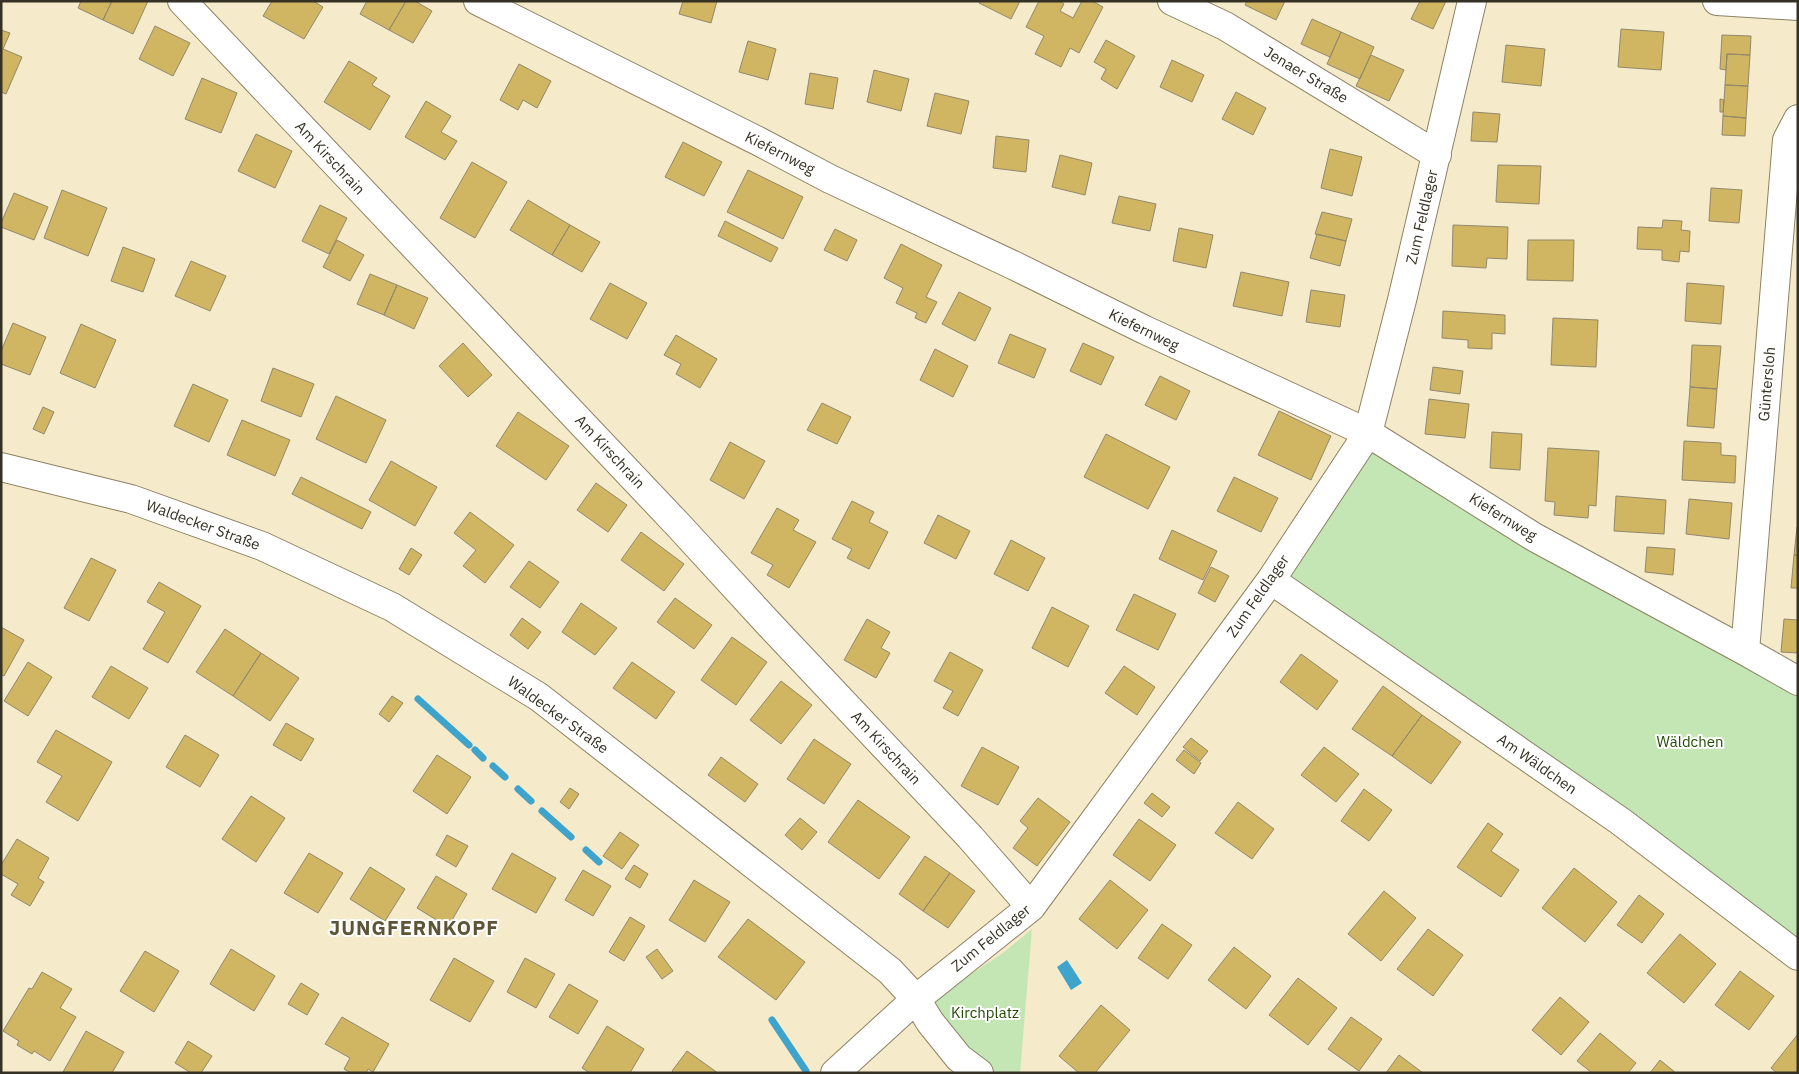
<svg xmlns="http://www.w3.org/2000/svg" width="1799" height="1074" font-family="'IBM Plex Sans',sans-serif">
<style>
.green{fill:#c4e6b4}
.water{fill:#3fa4cb}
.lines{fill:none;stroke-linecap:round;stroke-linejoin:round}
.stream{stroke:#3fa4cb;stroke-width:7}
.building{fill:#d0b562;stroke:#92886b}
.minor-casing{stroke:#8c8264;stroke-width:30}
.minor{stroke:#fff;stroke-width:28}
.labels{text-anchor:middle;stroke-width:4;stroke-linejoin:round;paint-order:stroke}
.street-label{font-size:15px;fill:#353124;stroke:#fff}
.park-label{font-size:15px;fill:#214b00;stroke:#fff}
.district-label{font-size:20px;font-weight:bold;letter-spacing:1px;fill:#5e5539;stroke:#fff}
</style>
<rect width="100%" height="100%" fill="#f5eaca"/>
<path class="green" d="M1369,441L1798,682V959L1280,586Z
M1032,929L1020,1073H994L954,1039L930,1001L1003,953Z"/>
<path class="water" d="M1067,960L1082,983L1071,990L1057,967Z"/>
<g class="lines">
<path class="stream" d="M418,699L469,745
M475,750L483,758
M493,766L505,777
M518,789L531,801
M542,811L571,837
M586,850L599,862
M772,1020L806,1071"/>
</g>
<path class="building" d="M81,1H112L103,20L78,8Z
M112,1H148L133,34L103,20Z
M272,1H313L323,7L304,39L263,16Z
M367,1H406L389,30L360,14Z
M406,1H415L432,11L413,43L389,30Z
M683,1H717L711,23L679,14Z
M980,1H1020L1011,19L979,3Z
M1039,1H1059L1064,4L1060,11L1073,18L1082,1H1092L1103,7L1079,53L1070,48L1061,67L1035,54L1044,36L1026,27Z
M1247,1H1285L1276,20L1245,5Z
M1420,1H1446L1433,29L1411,19Z
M1312,19L1341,32L1330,57L1301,44Z
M155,26L190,43L173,76L139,59Z
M1621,29L1664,32L1661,70L1618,67Z
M1,30L10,33L3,49L22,57L6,94L1,92Z
M1341,32L1374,47L1360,79L1327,64Z
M1722,35L1751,36L1750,55L1727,54L1726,70L1720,69Z
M1106,40L1135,56L1117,89L1101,79L1106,69L1094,62Z
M748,41L776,49L768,80L739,72Z
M1506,45L1545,49L1541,86L1502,82Z
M1727,54L1750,55L1748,86L1725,85Z
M1371,55L1404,70L1389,101L1356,86Z
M1172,60L1204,75L1192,102L1160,87Z
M349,61L377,78L372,85L390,96L370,130L324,102Z
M519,64L551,81L537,108L523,100L518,110L500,100Z
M874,70L909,79L901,111L867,102Z
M810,73L838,78L833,109L805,104Z
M202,78L237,93L221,133L185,119Z
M1725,85L1748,86L1746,118L1723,116Z
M1236,92L1266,108L1253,135L1222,119Z
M935,93L969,101L961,134L927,126Z
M1720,99L1724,100L1723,112H1720Z
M426,101L451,116L441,132L457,141L445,160L405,137Z
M1473,112L1500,114L1497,142L1471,141Z
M1723,116L1746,118L1745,136L1722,135Z
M256,134L292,151L275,188L238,171Z
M996,136L1029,140L1026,172L993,168Z
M683,142L722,162L704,196L665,177Z
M1330,149L1362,157L1352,196L1321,188Z
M1060,155L1092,163L1085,195L1052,187Z
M472,162L507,182L475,238L440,218Z
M1498,165L1541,166L1539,204L1496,202Z
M748,170L803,197L783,239L727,212Z
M1711,188L1742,190L1739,223L1709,221Z
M62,190L107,208L88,256L44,238Z
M14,193L48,207L34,240L1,227V223Z
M1119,196L1156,204L1150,231L1112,223Z
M528,200L570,225L552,255L510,230Z
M320,205L347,218L329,254L302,241Z
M1322,212L1352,219L1346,241L1315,234Z
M1663,220L1682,221L1681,230L1690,231L1689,252L1680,251L1679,262L1662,260V250L1637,249L1638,227L1662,228Z
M725,221L778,248L771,262L718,236Z
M570,225L600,242L582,272L552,255Z
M1453,225L1508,227L1507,259L1487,258L1486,268L1452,266Z
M1179,228L1213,235L1206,268L1173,261Z
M835,229L857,240L847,261L824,250Z
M1317,234L1346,241L1340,266L1310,258Z
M337,240L364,255L350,281L323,267Z
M1528,240H1574L1573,281L1527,280Z
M901,244L942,265L926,297L937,302L926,323L915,318L917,313L896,303L903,288L884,278Z
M123,247L155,259L143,292L111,281Z
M191,261L226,276L210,311L175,296Z
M1241,272L1289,282L1282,316L1233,306Z
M370,274L397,285L384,315L357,304Z
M610,283L647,303L627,339L590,319Z
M1687,283L1724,286L1721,324L1685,321Z
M397,285L428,298L414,329L384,315Z
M1311,290L1345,295L1340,327L1306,322Z
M959,292L991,308L975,341L942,324Z
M1443,311L1505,315V334L1492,333V349L1468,348V340L1442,338Z
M1553,318L1598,320L1596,367L1551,365Z
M13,323L46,337L30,375L1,364V351Z
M81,324L116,340L95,388L60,373Z
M1010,334L1046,349L1034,378L998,363Z
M676,335L717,359L700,388L676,374L681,364L664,355Z
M463,343L492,375L468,397L439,366Z
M1083,343L1114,357L1101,385L1070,371Z
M1692,345L1721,346L1717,389L1690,387Z
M935,349L968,366L953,397L920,380Z
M1433,367L1463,371L1460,394L1430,390Z
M273,368L314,384L301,417L261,401Z
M1160,376L1190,391L1176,420L1145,405Z
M193,384L228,400L209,442L174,426Z
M1690,387L1717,389L1714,428L1687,426Z
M336,396L386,420L366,463L316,439Z
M1429,399L1469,404L1465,438L1425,434Z
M822,403L851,417L837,444L807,430Z
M43,407L54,412L44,434L33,429Z
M1279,411L1331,436L1311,480L1258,455Z
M518,412L569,446L546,480L496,446Z
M242,420L290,440L275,476L227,455Z
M1492,432L1522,434L1520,470L1490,468Z
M1106,434L1170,467L1148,509L1084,477Z
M1684,441L1721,443V455L1736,456L1735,483L1682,480Z
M730,442L765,461L744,499L710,480Z
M1548,448L1599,451L1596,506L1589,505L1588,518L1554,515L1555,502L1545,501Z
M391,461L437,487L415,526L369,500Z
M301,477L371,512L362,529L292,494Z
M1234,477L1278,498L1261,532L1217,511Z
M596,483L627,505L608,532L577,510Z
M1616,496L1666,500L1664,534L1614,531Z
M1689,499L1732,503L1729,539L1686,534Z
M852,501L874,512L869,522L888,532L869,569L847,558L852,549L832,539Z
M777,508L799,520L793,530L816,542L789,588L767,575L773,565L751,553Z
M470,512L514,545L485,583L463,566L476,550L454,533Z
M938,515L970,531L956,559L924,543Z
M1797,527H1798V555H1794Z
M1172,530L1217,551L1203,580L1159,559Z
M641,532L684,564L664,591L621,560Z
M1011,540L1045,558L1028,591L994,574Z
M1647,547L1675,549L1673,575L1645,572Z
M411,548L422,555L409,575L399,569Z
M1794,555H1798V588H1791Z
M91,558L116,570L89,621L64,608Z
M529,561L559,582L540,608L510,587Z
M1211,567L1229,576L1215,602L1198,593Z
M159,582L201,606L168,663L143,649L165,612L147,602Z
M1134,594L1176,614L1158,650L1116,630Z
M675,598L712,625L694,649L657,622Z
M581,603L617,628L595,655L562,632Z
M1052,607L1089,626L1068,667L1032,648Z
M522,618L541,632L528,649L510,635Z
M867,619L890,632L881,648L890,653L876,678L844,660Z
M1784,619L1798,620V653L1781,652Z
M1,627L24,640L4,676L1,675Z
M225,629L261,653L233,696L196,672Z
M732,637L767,662L736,705L701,680Z
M950,652L983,670L958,716L943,708L953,691L934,681Z
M261,653L299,678L270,721L233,696Z
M1301,654L1338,681L1317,710L1280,682Z
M28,662L52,677L28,716L4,701Z
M632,662L675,692L656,719L613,688Z
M111,666L148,688L129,719L92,697Z
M1124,666L1155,687L1137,715L1105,693Z
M781,681L812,705L781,744L750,720Z
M1383,686L1422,715L1392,756L1352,729Z
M392,696L403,703L389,722L379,714Z
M1422,715L1461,742L1431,784L1392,756Z
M286,723L314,739L301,761L273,745Z
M56,730L112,762L78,821L46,802L62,776L37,762Z
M185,735L219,755L200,787L166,767Z
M1191,738L1208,751L1200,761L1183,747Z
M814,739L851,764L824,804L787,779Z
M982,747L1019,767L998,805L961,786Z
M1324,747L1359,774L1336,802L1301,775Z
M1184,750L1201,763L1194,774L1176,760Z
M437,755L471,777L447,814L413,791Z
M721,757L758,784L745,802L708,775Z
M570,788L579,794L569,809L560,802Z
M1364,789L1392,810L1369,841L1341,821Z
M1152,793L1170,807L1162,817L1144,803Z
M251,796L285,818L256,862L222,839Z
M1038,798L1070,822L1037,866L1013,848L1028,828L1020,821Z
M858,800L910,837L879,879L828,842Z
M1238,802L1274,829L1252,859L1215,833Z
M800,818L817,832L802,850L785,835Z
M1139,819L1176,845L1150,881L1113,855Z
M1488,823L1503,834L1491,851L1519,870L1501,897L1457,867Z
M620,832L639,845L622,869L603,856Z
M447,835L468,846L456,867L436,855Z
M17,839L49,858L38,878L44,882L30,906L11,895L18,884L1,874V865Z
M309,853L343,873L318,913L284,893Z
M512,853L556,878L536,913L492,889Z
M925,856L950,873L923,911L899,894Z
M634,865L648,874L640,888L625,879Z
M370,867L405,889L385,921L350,899Z
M1574,868L1617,902L1585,942L1542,908Z
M583,870L611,886L593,916L565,900Z
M950,873L975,891L948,928L923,911Z
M436,876L467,894L448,927L417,908Z
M694,880L730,902L705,942L669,920Z
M1110,880L1148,910L1117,949L1079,919Z
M1384,891L1416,918L1381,961L1348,934Z
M1639,895L1664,914L1642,943L1617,925Z
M630,917L645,926L624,961L609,952Z
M748,919L805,962L776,1000L718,957Z
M1162,924L1192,945L1168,979L1138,958Z
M1428,929L1463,955L1433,996L1397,969Z
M1680,934L1716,964L1684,1003L1647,973Z
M1234,947L1271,976L1246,1009L1208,980Z
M231,949L275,976L254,1011L210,984Z
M657,949L673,971L662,979L646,957Z
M145,951L179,971L154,1012L120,991Z
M454,958L494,981L470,1022L430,1000Z
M525,958L555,974L536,1008L507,992Z
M1740,971L1774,996L1749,1030L1715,1005Z
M42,972L72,989L60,1008L76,1017L50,1061L34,1051L32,1054L17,1045L19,1041L3,1031L29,988L32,989Z
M1298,978L1337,1008L1308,1045L1269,1015Z
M301,983L319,994L307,1015L288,1004Z
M569,984L598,1001L578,1034L549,1017Z
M1560,997L1589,1022L1561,1055L1532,1030Z
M1101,1005L1130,1030L1095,1073H1079L1059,1056Z
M342,1017L389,1044L373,1072L368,1069L366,1073H351L344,1069L350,1058L325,1044Z
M1351,1017L1382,1039L1359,1071L1328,1049Z
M607,1026L644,1049L630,1073H590L582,1068Z
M86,1031L124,1052L112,1073L63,1072Z
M1600,1033L1636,1063L1628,1073H1592L1577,1061Z
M1798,1034V1073H1777L1771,1068Z
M188,1041L212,1056L201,1073H191L175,1063Z
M687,1051L718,1073H674L672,1071Z
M1399,1055L1423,1073H1386Z
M1660,1060L1676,1073H1650Z"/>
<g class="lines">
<defs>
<path id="minor" d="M182,1L680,527L769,624L970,837L1031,907
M478,1L758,141L830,179L1013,265L1145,330L1368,433L1534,537L1745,651L1798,681
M1172,1L1225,26L1437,155
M1717,1L1798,6
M1,467L131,499L262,546L392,607L539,697L890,971L916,999L930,1022L959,1058L979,1073
M1271,580L1620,821L1798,956
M1745,651L1787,140L1798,119
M835,1073L916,999L1031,907L1271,580L1368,433L1402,300L1472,1"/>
</defs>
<use href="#minor" class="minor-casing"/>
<use href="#minor" class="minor"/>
</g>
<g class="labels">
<g class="street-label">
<text transform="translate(1306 75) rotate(31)" y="5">Jenaer Straße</text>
<text transform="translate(780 153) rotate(27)" y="5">Kiefernweg</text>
<text transform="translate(330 158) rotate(47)" y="5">Am Kirschrain</text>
<text transform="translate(1422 217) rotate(-77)" y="5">Zum Feldlager</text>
<text transform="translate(1144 330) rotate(26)" y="5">Kiefernweg</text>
<text transform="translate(1767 384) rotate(-85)" y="5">Güntersloh</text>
<text transform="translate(610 452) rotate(47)" y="5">Am Kirschrain</text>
<text transform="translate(1503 517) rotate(32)" y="5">Kiefernweg</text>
<text transform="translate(203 525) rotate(20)" y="5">Waldecker Straße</text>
<text transform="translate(1258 596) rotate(-55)" y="5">Zum Feldlager</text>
<text transform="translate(558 715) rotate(36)" y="5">Waldecker Straße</text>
<text transform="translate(886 748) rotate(47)" y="5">Am Kirschrain</text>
<text transform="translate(1537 764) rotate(35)" y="5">Am Wäldchen</text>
<text transform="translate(991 938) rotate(-39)" y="5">Zum Feldlager</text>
</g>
<g class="park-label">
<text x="1690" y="747">Wäldchen</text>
<text x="985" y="1018">Kirchplatz</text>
</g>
<g class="district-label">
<text x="414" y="935">JUNGFERNKOPF</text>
</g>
</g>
<rect width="1799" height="1074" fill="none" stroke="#353124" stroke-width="5"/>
</svg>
